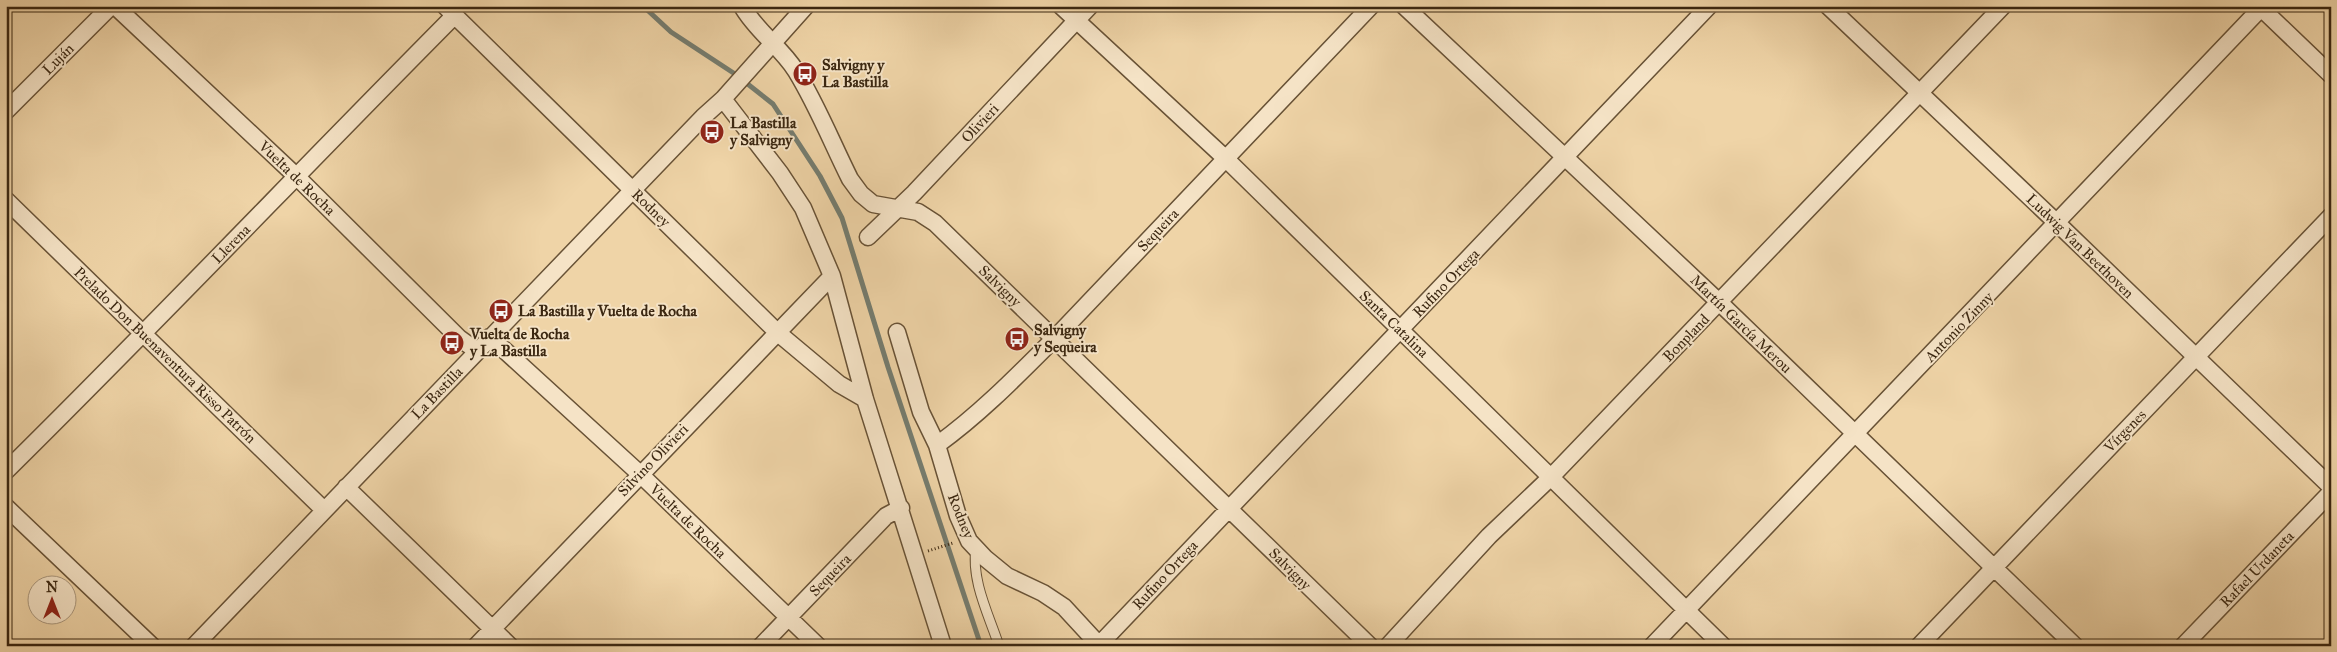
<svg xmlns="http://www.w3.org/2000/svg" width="2337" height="652" font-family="'IM FELL Great Primer',serif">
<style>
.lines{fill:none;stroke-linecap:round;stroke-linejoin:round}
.stream{stroke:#757d70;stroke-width:5}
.lane-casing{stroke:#685236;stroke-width:11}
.street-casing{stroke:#685236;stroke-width:19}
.path{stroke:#3b2711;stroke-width:3;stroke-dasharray:1 2.5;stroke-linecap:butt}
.lane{stroke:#f5e3c6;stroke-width:9}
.street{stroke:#f5e3c6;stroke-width:16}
.labels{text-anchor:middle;stroke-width:4;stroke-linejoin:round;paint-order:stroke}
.street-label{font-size:15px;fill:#3b2711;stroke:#f5e3c6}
.poi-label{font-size:15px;font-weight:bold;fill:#3b2711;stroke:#f5e3c6;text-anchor:start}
</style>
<rect width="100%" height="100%" fill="#efd4a7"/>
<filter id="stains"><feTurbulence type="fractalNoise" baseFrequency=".004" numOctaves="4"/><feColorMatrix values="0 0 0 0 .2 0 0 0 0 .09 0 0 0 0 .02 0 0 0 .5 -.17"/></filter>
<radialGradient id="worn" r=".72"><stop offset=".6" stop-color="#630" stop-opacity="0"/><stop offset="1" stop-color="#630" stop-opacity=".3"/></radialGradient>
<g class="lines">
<path class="stream" d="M643,6L671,32L735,74L773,104L820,176L842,218L888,367L981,646"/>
<defs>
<path id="lane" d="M976,548C971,581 989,615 999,646"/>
<path id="street" d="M115,6L296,176L459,338L477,351
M445,6L778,333L839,384L865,399
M742,6C756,31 781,47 796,71C817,105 832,143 850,179L861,194L873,204L918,212L935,223L1370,646
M1061,6L1225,158L1723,646
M1404,6L1720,303L2075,646
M1828,6L2057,223L2331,487
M2259,6L2331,75
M723,99L780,173L803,208L832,276L865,399L943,646
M6,111L111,6
M6,200L324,510
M868,237L914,193L1090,6
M897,332L921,412L937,445L958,516L969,541L985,558L1007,576L1043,593L1064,607L1100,646
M490,337L640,474L818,646
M937,445C980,414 1017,376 1055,338L1371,6
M6,471C158,321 304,167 454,16
M346,487L510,646
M6,507L152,646
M194,646L703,117L723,99L806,6
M476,646L832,276
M761,646L886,516L901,508
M1098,646L1709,6
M1388,646L1489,536L1551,477L2003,6
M1652,646L2263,6
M1919,646L2331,216
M2183,646L2331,492"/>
</defs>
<use href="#lane" class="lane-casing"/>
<use href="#street" class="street-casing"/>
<path class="path" d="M928,551L953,543"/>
<use href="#lane" class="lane"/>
<use href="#street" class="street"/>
</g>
<defs>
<symbol id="bus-disc" viewBox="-11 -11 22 22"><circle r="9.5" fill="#8f2418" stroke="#f5e3c6"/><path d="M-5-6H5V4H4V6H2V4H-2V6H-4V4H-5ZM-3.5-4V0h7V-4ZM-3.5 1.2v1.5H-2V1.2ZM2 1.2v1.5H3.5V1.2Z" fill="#fff"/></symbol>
</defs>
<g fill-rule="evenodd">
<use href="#bus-disc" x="791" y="60" width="28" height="28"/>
<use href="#bus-disc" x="698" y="118" width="28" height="28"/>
<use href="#bus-disc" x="487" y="297" width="28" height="28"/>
<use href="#bus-disc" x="1003" y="325" width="28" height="28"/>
<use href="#bus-disc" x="438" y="329" width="28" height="28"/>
</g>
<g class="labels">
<g class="street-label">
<text transform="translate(58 59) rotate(-45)" y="5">Luján</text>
<text transform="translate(980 123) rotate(-47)" y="5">Olivieri</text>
<text transform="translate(297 178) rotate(44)" y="5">Vuelta de Rocha</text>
<text transform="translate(651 208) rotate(44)" y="5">Rodney</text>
<text transform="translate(1158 230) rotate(-47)" y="5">Sequeira</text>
<text transform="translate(231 244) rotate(-46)" y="5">Llerena</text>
<text transform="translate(2080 246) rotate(44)" y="5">Ludwig Van Beethoven</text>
<text transform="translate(1446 283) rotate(-46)" y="5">Rufino Ortega</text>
<text transform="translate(1000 286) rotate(44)" y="5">Salvigny</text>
<text transform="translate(1394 324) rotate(44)" y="5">Santa Catalina</text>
<text transform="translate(1741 324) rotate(44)" y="5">Martín García Merou</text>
<text transform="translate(1959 327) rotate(-46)" y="5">Antonio Zinny</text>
<text transform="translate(1686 338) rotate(-46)" y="5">Bonpland</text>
<text transform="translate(165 355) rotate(44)" y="5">Prelado Don Buenaventura Risso Patrón</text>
<text transform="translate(437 393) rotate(-46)" y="5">La Bastilla</text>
<text transform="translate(2125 431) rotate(-46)" y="5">Vírgenes</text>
<text transform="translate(653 460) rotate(-46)" y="5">Silvino Olivieri</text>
<text transform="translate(961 516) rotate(68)" y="5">Rodney</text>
<text transform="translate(688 521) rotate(44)" y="5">Vuelta de Rocha</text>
<text transform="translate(1290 569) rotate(45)" y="5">Salvigny</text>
<text transform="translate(2257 569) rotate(-46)" y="5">Rafael Urdaneta</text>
<text transform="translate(830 575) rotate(-46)" y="5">Sequeira</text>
<text transform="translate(1165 575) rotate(-47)" y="5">Rufino Ortega</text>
</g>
<g class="poi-label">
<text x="822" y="70">Salvigny y<tspan x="822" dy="17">La Bastilla</tspan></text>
<text x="730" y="128">La Bastilla<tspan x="730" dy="17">y Salvigny</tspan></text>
<text x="518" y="316">La Bastilla y Vuelta de Rocha</text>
<text x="1034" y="335">Salvigny<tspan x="1034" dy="17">y Sequeira</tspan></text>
<text x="470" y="339">Vuelta de Rocha<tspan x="470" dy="17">y La Bastilla</tspan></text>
</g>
</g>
<rect width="2337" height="652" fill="none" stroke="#efd4a7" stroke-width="25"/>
<rect x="8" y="8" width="2322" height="637" fill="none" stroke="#3b2711" stroke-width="2.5"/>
<rect x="12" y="12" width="2312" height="627" fill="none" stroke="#3b2711"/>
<g transform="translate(52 600)"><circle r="24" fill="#f5e3c6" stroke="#ab987e"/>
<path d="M0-4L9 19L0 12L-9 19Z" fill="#8f2418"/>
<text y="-8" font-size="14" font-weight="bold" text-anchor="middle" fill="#3b2711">N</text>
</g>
<rect width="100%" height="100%" filter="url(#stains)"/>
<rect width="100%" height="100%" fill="url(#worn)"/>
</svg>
